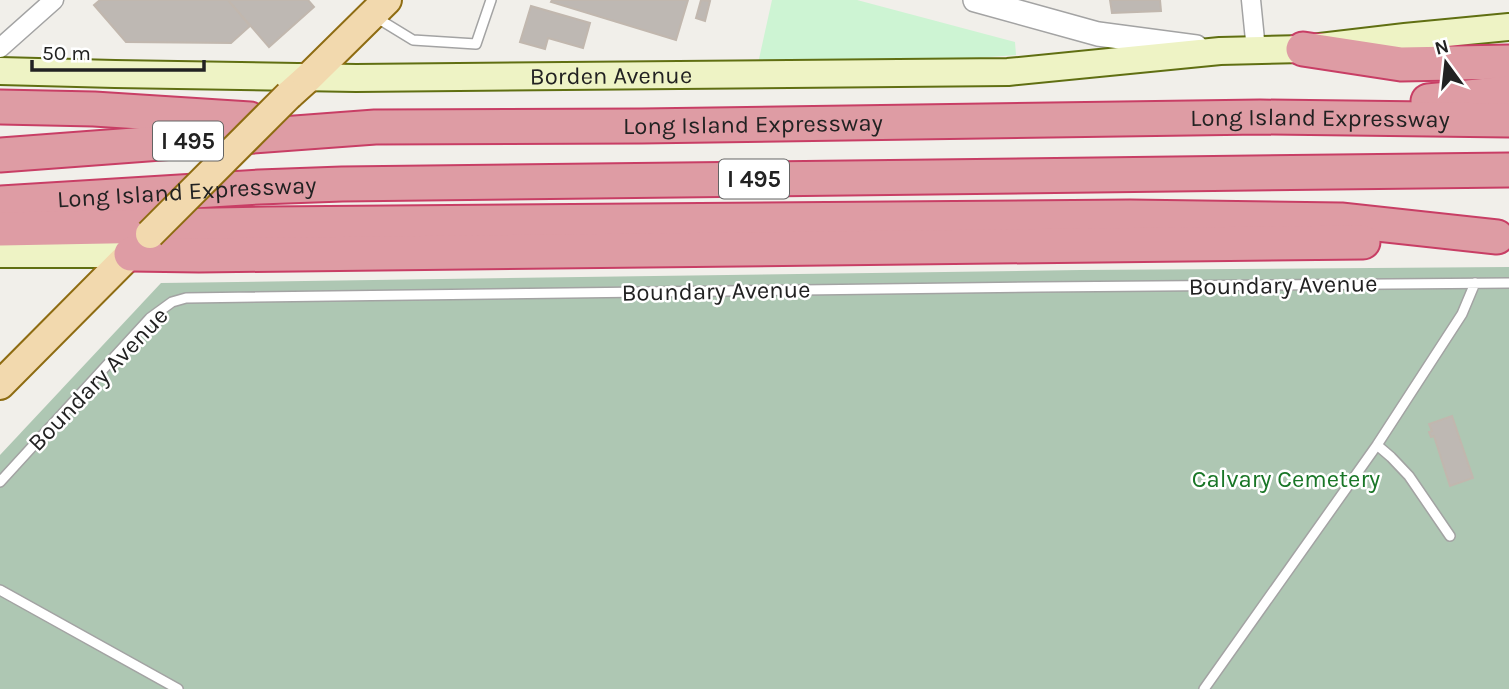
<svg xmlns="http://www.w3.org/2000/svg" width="1509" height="689" font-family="Karla,sans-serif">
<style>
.cemetery{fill:#aec7b3}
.park{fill:#cdf4d3}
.building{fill:#beb8b3;stroke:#c1b7ae;stroke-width:2}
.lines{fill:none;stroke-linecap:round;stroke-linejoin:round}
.service-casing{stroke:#a3a3a3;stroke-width:12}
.minor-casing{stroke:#a3a3a3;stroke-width:21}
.tertiary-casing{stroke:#a3a3a3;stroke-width:26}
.secondary-casing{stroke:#606f12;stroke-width:30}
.primary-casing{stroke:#8e6c12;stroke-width:32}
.motorway-casing{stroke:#c83e65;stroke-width:37}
.service{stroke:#fff;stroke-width:9}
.minor{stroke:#fff;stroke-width:18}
.tertiary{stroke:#fff;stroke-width:23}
.secondary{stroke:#eef3c5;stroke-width:26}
.primary{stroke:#f2d9ae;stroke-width:28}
.motorway{stroke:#de9ca4;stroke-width:33}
.primary-bridge-casing{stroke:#8e6c12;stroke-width:32;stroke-linecap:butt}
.primary-bridge{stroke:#f2d9ae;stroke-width:28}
.labels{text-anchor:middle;stroke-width:5;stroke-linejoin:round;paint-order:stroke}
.shield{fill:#fff;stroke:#646464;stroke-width:2}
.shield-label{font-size:23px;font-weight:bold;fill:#222}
.street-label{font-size:24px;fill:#222;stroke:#fff}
.park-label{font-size:24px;fill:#197627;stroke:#fff}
</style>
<rect width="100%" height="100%" fill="#f1efea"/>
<path class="cemetery" d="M1509,267V689H0V455L161,283L1080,270Z"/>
<path class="park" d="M772,0H857L1015,42L1016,55L859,67L757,68Z"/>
<path class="building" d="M100,0H228L250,26L231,43L126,42L94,5Z
M228,0H308L314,7L269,47Z
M552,0H688L676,40L551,2Z
M701,0L710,1L705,21L696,18Z
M1110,0H1160L1161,11L1112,13Z
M531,6L590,23L583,48L548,38L545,49L520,42Z
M1452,416L1473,478L1450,486L1434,436L1431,437L1429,432L1432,431L1429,424Z"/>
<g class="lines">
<defs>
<path id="service" d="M377,18L413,40L476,44L491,0
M1377,445L1391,457L1409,476L1450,536
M0,482L150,318L172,302L186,298L1039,287L1509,283
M0,590L178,689
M1204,689L1377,445L1462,314L1475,283"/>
<path id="minor" d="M1251,0L1256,50
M0,48L54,0"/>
<path id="tertiary" d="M975,0L1098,34L1196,47"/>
<g id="secondary">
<path id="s1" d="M0,71L115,74L356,78L1008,72L1220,51L1303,49L1405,37L1509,27"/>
<path d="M0,254H131"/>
</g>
<path id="primary" d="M289,95L309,77L387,0
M0,385L145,239"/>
<g id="motorway">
<path d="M1303,49L1401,64L1509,62"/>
<path d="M1428,101L1509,93"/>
<path d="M0,107L94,109L250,119"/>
<path id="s2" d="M0,155L375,127L642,126L1260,117L1509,120"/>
<path id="s3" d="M0,203L259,187L342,184L1509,170"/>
<path d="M0,229L268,224L1130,217L1341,220L1497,237"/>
<path d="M131,254L199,255L1363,242"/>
</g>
</defs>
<use href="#service" class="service-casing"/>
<use href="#minor" class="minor-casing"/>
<use href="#tertiary" class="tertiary-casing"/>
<use href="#secondary" class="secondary-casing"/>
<use href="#primary" class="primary-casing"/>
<use href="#motorway" class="motorway-casing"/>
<use href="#service" class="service"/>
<use href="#minor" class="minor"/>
<use href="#tertiary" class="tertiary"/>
<use href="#secondary" class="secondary"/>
<use href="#primary" class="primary"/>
<use href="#motorway" class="motorway"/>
<defs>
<path id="primary-bridge" d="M150,234L289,95"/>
</defs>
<use href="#primary-bridge" class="primary-bridge-casing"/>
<use href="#primary-bridge" class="primary-bridge"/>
</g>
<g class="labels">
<g class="shield">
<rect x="153" y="121.5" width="70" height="39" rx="5"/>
<rect x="719" y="159.5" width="70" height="39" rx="5"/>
</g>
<g class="shield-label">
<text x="188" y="149">I 495</text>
<text x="754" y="187">I 495</text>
</g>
<g class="street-label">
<text dy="8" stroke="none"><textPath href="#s1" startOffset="611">Borden Avenue</textPath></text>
<text dy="8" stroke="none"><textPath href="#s2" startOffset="1321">Long Island Expressway</textPath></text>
<text dy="8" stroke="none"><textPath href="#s2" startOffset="754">Long Island Expressway</textPath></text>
<text dy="8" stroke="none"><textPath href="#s3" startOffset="187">Long Island Expressway</textPath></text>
<text transform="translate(1283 285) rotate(-1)" y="8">Boundary Avenue</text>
<text transform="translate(716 291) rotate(-1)" y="8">Boundary Avenue</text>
<text transform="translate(98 379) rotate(-46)" y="8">Boundary Avenue</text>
</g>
<g class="park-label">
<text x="1286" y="487">Calvary Cemetery</text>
</g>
</g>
<g transform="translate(1446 63) rotate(345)" stroke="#ffffff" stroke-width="5" paint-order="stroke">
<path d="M0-5L12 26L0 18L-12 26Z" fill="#222222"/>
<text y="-10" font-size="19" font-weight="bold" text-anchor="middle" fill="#222222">N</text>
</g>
<path d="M32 60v10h172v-10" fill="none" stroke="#222222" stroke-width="3.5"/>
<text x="42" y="60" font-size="21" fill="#222222" stroke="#ffffff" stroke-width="5" paint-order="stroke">50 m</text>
</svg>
